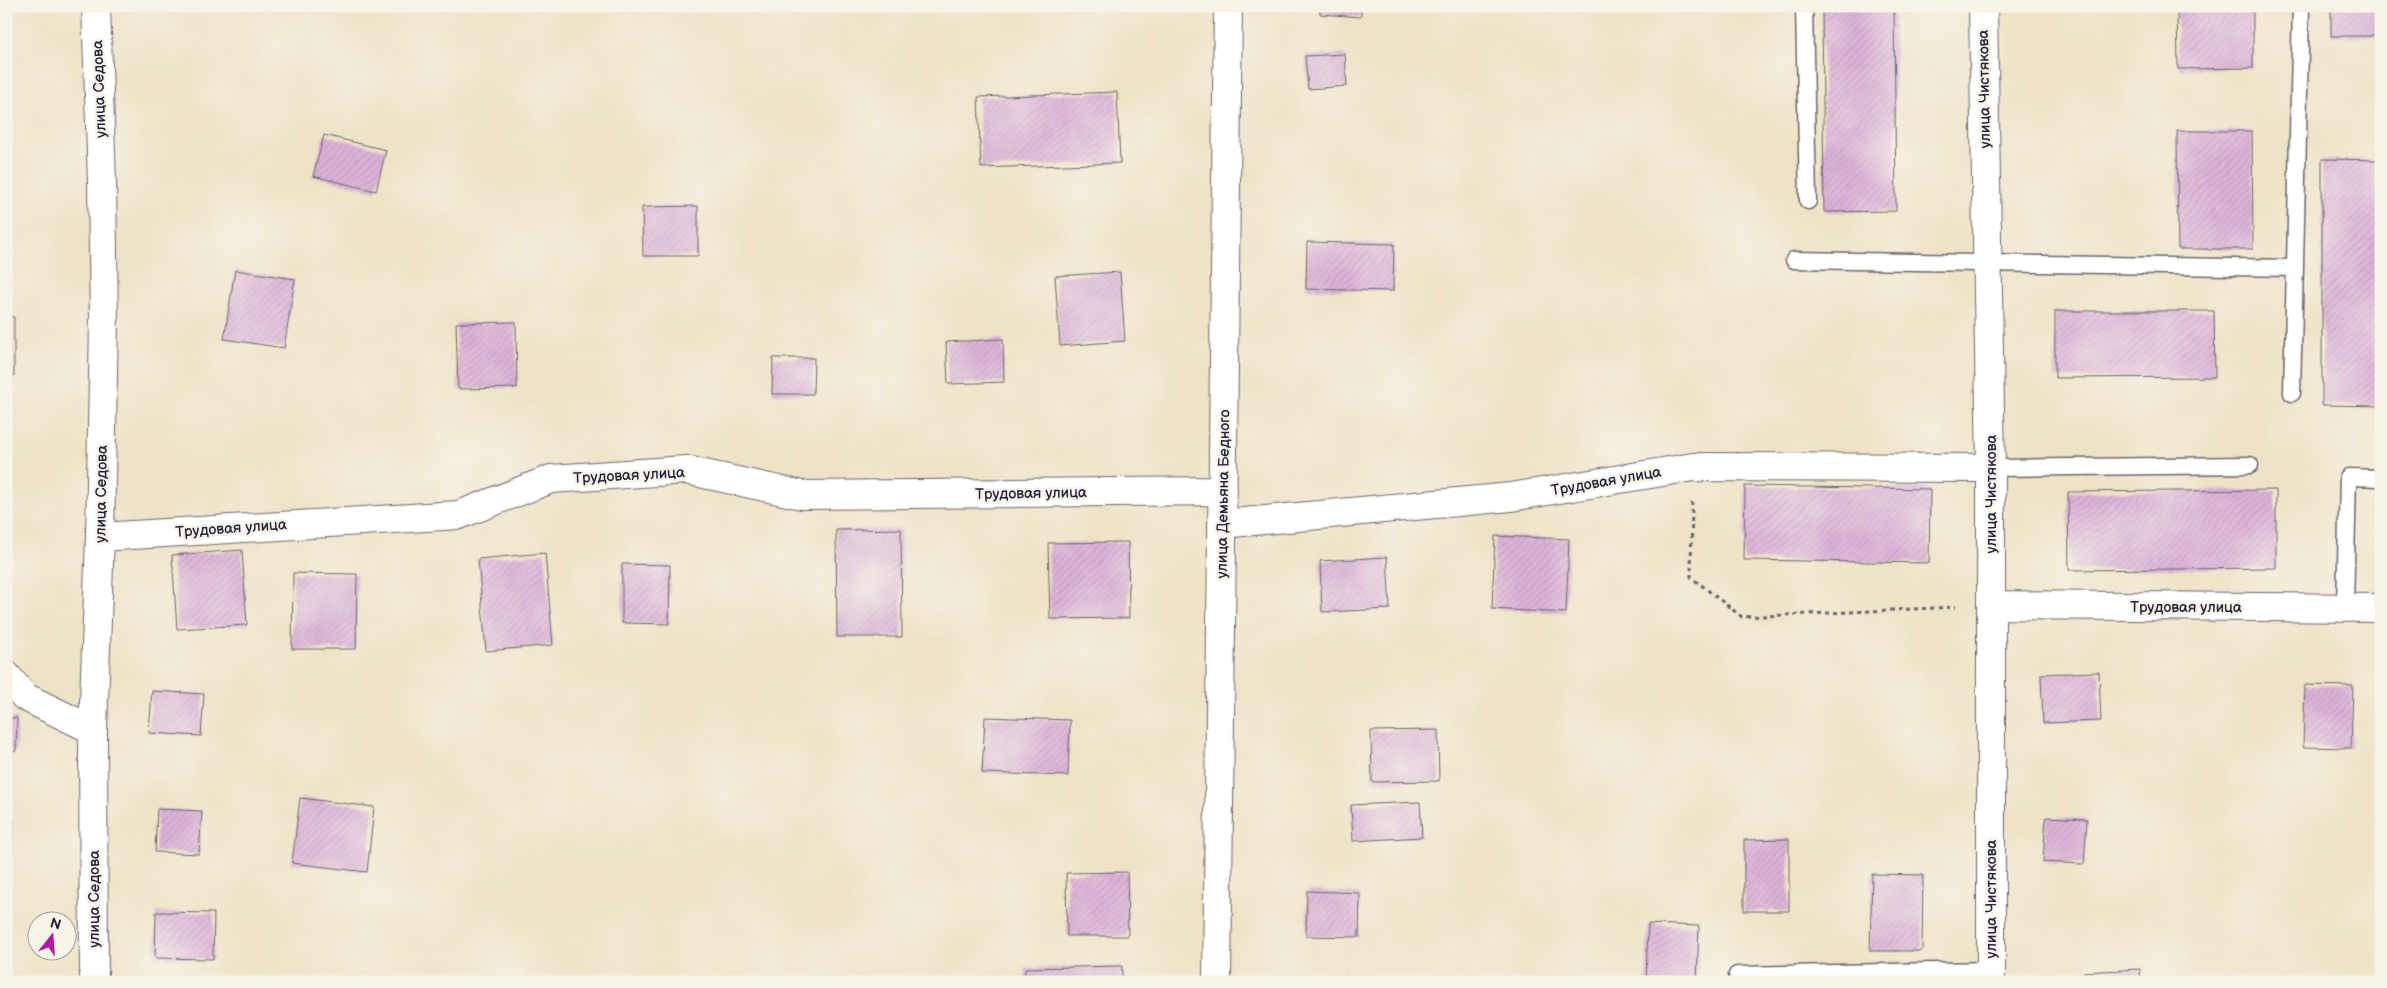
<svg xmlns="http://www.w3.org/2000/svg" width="2387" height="988" font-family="'Balsamiq Sans',sans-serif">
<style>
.building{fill:url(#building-hatch)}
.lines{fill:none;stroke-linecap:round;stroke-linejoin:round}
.lane-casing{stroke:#69666c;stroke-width:19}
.street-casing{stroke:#69666c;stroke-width:30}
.secondary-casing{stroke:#69666c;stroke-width:30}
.path{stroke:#69666c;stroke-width:3;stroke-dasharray:4 4;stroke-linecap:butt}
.lane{stroke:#fff;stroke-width:16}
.street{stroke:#fff;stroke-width:28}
.secondary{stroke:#fff;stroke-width:28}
.labels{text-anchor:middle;stroke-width:5;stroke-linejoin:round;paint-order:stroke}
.street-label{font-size:15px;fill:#22223b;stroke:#f7f3e8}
</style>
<defs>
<pattern id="building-hatch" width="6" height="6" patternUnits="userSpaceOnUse" patternTransform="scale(1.25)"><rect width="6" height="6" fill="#dcb3d9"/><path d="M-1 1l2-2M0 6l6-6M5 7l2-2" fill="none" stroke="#bc9abb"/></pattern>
</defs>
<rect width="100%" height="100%" fill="#f7f3e8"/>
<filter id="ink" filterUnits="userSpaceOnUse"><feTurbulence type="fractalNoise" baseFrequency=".02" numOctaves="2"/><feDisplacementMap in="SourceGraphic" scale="10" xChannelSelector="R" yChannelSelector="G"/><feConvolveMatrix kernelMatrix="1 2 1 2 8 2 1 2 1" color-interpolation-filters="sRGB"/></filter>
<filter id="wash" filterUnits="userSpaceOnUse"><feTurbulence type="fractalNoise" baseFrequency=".0096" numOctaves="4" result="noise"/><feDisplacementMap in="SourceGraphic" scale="20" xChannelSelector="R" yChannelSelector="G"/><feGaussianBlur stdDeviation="1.12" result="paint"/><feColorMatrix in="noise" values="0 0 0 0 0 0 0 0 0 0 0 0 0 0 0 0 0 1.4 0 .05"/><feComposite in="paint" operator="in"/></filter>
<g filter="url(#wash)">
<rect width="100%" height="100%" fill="#eee3c6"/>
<g id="blocks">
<path class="building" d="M6,6H9V49H6Z
M1320,6H1361V17L1320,14Z
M1822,6H1894L1896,211L1824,212Z
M2177,6H2253V68L2178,69Z
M2331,6H2381V36H2331Z
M1345,54L1347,86L1308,89L1305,56Z
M1117,92L1120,163L981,168L978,97Z
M2177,131H2252L2253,249H2178Z
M324,135L386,150L376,191L313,176Z
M2322,159L2381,160V406L2322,405Z
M6,172H10V230H6Z
M698,206V256H643L642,207Z
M1307,242L1394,244L1393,291L1306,289Z
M235,270L295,279L284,348L224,339Z
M1120,272L1125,341L1060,346L1055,276Z
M2055,311H2214L2215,377L2055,378Z
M6,317H14V376L6,375Z
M516,322L517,388L458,389L456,323Z
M1003,339L1004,382L948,384L946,342Z
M773,358H814L813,394H772Z
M1745,486L1930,489L1929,563L1744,560Z
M2276,490V568L2069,570L2068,492Z
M901,529L902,637H837L836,530Z
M1495,536L1569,539L1566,613L1492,609Z
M1128,542L1129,618L1050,619L1048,543Z
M242,550L247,625L177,629L172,555Z
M545,553L553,645L486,651L478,559Z
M1387,557L1390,609L1322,612L1320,561Z
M622,564L670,565L669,624L622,623Z
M293,573L357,574L356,649H292Z
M2099,672L2101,721L2043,723L2041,674Z
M2305,685L2353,686L2351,748L2303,747Z
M152,691L204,694L201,736L149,733Z
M985,717L1070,720L1068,776L982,773Z
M6,718H17L16,751H6Z
M1438,730L1439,781L1372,782L1371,731Z
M300,798L374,807L367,872L292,863Z
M1420,802L1422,837L1353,841L1351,805Z
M157,809L202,811L199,854L155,852Z
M2046,817L2087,819L2084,864L2043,862Z
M6,819H13L11,855L6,854Z
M1789,839V911H1744V840Z
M1127,872L1128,936H1067L1066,873Z
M1872,874L1923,875L1922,951H1870Z
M1307,891L1360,893L1359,937L1306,936Z
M156,912L214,913L213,959L155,958Z
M1648,924L1699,926L1697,982H1646Z
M1122,966V982H1025V968Z
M2140,969L2141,982H2084V972Z
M1317,976L1367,977V982H1317Z"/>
</g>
</g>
<g filter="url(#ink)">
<use href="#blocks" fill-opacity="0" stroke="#69666c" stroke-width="1"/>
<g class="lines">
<defs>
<path id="lane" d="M1804,6L1808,201
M1794,260L2295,268
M2292,393L2301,6
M1991,468L2250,465
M2345,608L2348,477L2381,478
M1737,975L1991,970"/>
<path id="street" d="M1983,6L1991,468V982
M1222,524L1511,497L1693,467L1991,468
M100,537L459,515L551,479L686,470L802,495L1223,491
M1991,605L2381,608
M6,675L25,697L93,730
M1217,982L1228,6"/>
<path id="secondary" d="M94,982L93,730L100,537L104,321L102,182L96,6"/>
</defs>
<use href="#lane" class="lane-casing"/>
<use href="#street" class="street-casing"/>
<use href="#secondary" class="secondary-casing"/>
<path class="path" d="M1692,502L1691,577L1742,617L1956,607"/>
<use href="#lane" class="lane"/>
<use href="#street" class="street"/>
<use href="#secondary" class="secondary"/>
</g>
</g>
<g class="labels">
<g class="street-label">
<text transform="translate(99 89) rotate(-92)" y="5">улица Седова</text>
<text transform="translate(1984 89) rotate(-91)" y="5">улица Чистякова</text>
<text transform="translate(629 475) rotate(-3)" y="5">Трудовая улица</text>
<text transform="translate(1606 481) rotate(-10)" y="5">Трудовая улица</text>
<text transform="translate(1031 493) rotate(-1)" y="5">Трудовая улица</text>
<text transform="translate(101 494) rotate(-89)" y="5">улица Седова</text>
<text transform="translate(1223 494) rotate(-89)" y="5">улица Демьяна Бедного</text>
<text transform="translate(1991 494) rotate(-90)" y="5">улица Чистякова</text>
<text transform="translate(231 528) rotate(-4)" y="5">Трудовая улица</text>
<text x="2186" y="612">Трудовая улица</text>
<text transform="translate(94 899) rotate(-90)" y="5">улица Седова</text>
<text transform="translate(1991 899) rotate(-90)" y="5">улица Чистякова</text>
</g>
</g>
<rect width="2387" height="988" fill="none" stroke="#f7f3e8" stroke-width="25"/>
<g transform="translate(52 936) rotate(17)"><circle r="24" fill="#f7f3e8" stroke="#a29fa3"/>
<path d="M0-4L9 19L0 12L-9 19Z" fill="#b5179e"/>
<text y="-8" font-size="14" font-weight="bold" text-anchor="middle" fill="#22223b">N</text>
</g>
</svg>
